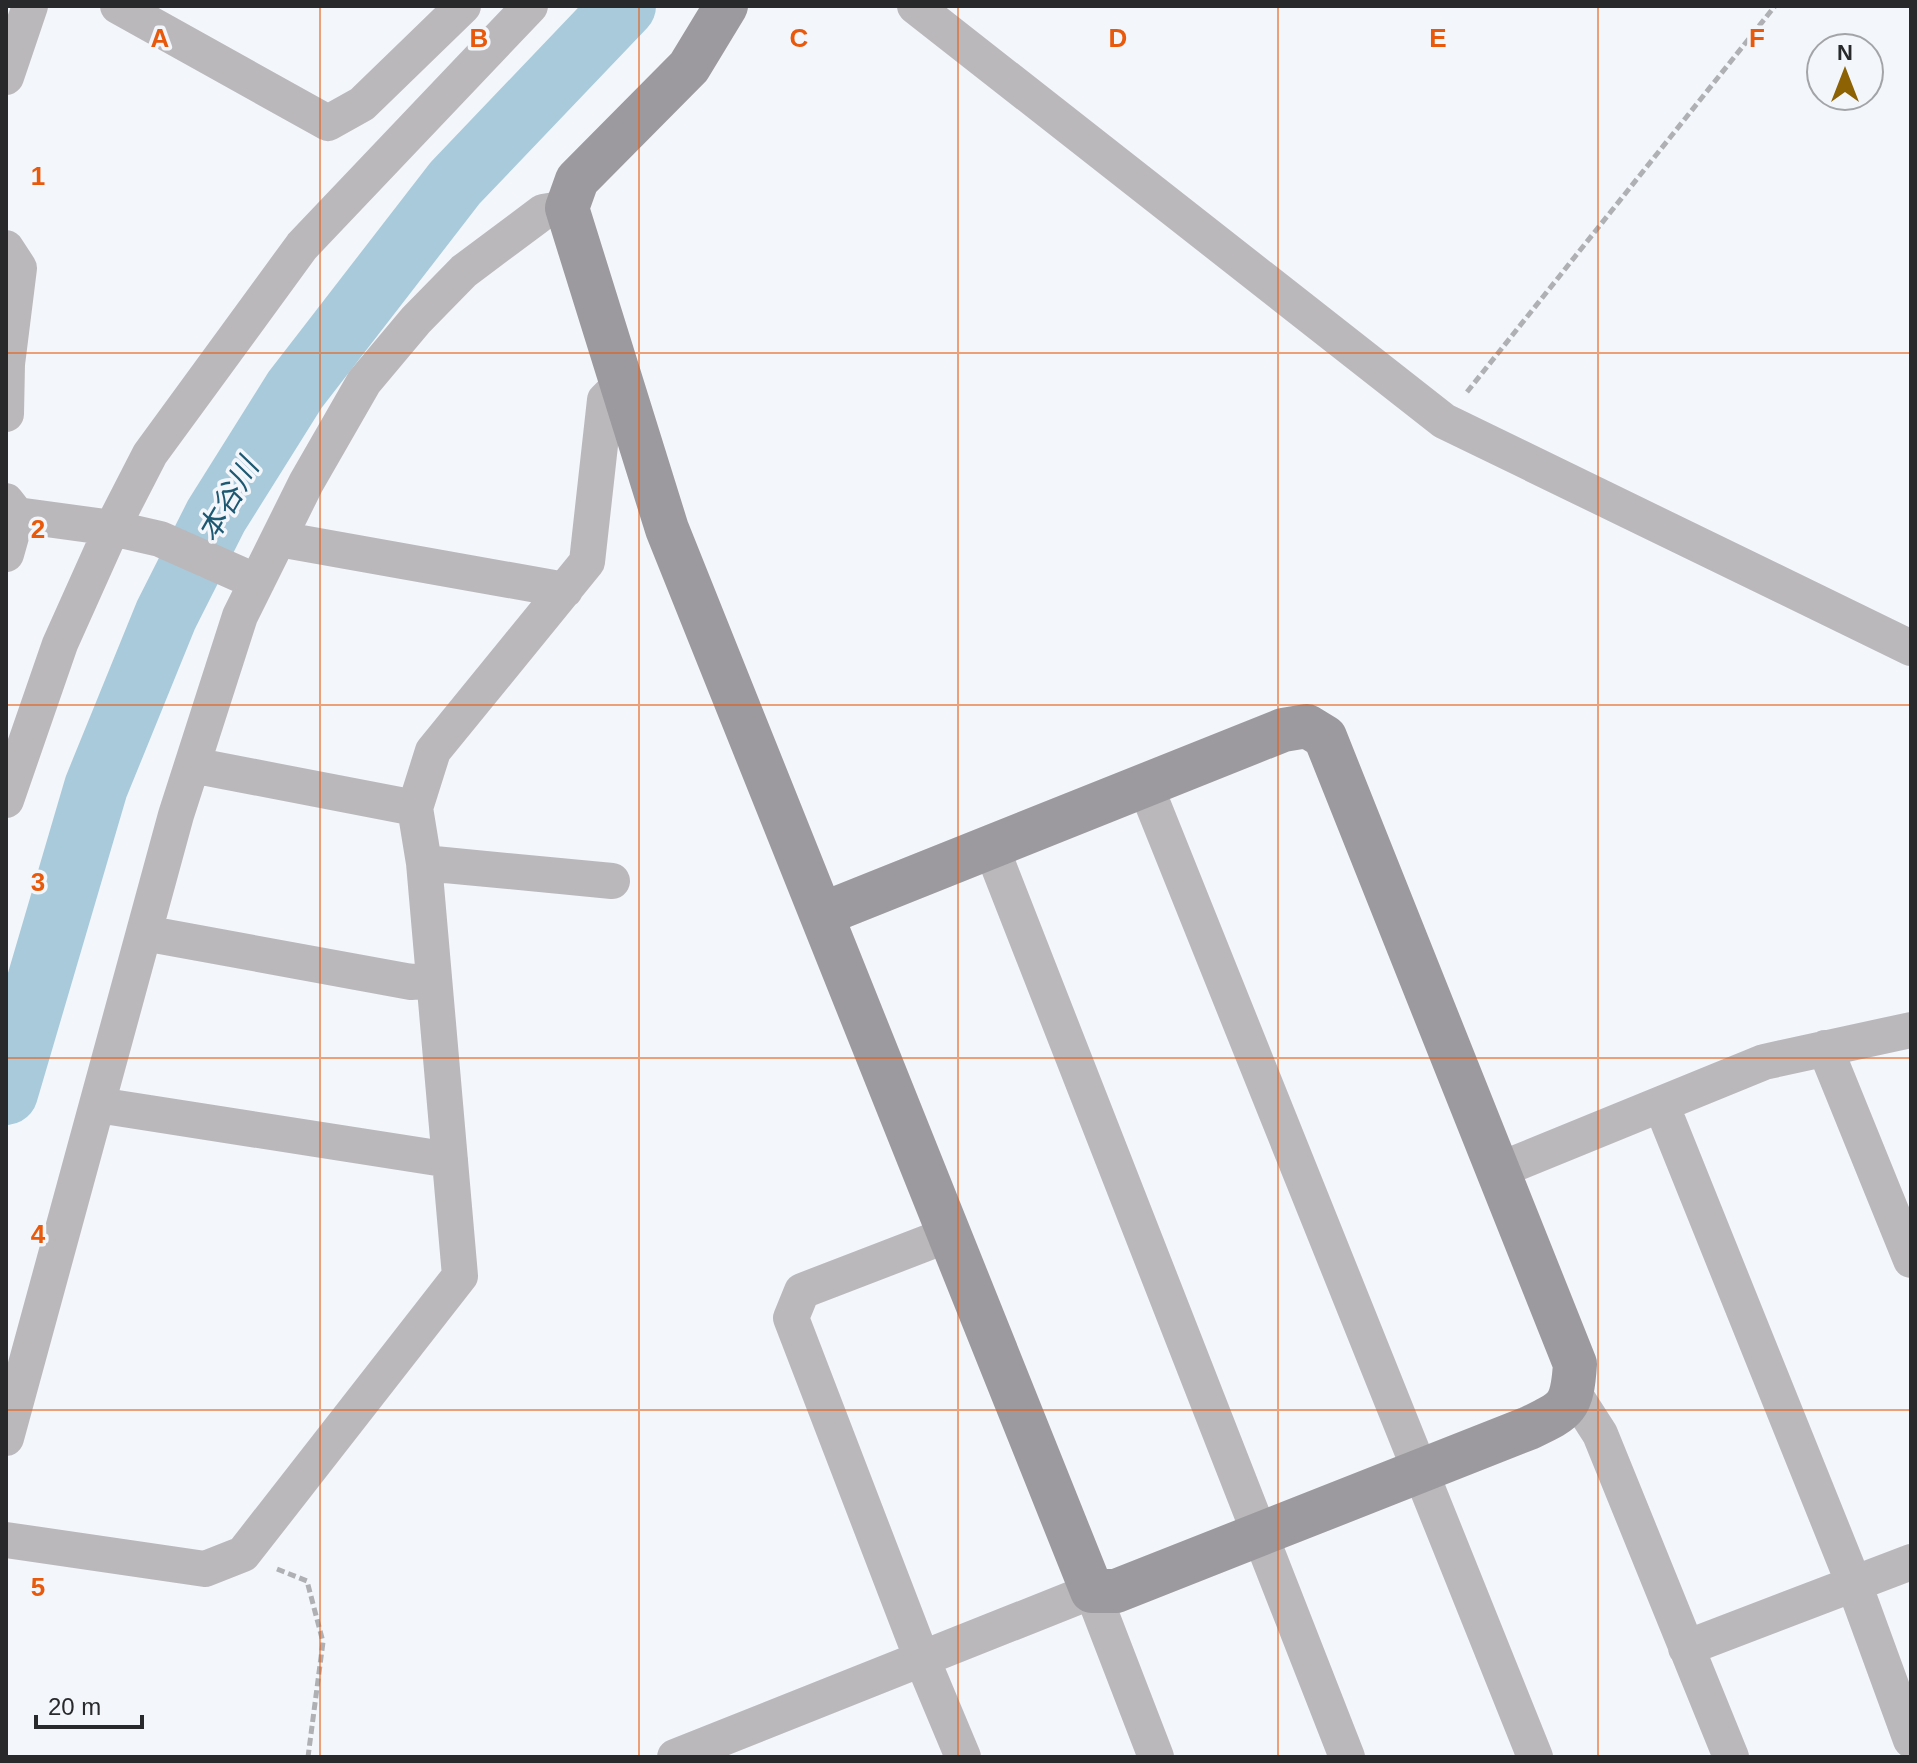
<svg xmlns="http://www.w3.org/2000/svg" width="1917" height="1763" font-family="Arial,'Noto Sans JP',sans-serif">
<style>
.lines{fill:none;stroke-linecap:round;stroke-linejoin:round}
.river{stroke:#a8cadb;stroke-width:64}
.path{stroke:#aeb0b4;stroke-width:5;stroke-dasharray:8 4;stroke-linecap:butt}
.street{stroke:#bab8bb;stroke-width:36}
.secondary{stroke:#9c9a9e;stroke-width:44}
.grid{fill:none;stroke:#e8590c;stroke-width:2;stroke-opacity:0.55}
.labels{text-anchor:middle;stroke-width:7;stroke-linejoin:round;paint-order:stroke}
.water-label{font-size:30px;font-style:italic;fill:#1d5972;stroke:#f3f6fb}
.grid-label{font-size:26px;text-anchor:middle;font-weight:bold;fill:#e8590c;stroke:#f3f6fb;stroke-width:7;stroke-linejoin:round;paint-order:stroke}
</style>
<rect width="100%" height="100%" fill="#f3f6fb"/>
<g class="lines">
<path class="river" d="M6,1093L96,787L166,615L216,516L295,390L455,183L624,6"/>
<path class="path" d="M1467,392L1775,6
M277,1569L307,1581L323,1642L308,1757"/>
<path class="street" d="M118,6L328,123L362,104L463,6
M915,6L1444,421L1911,648
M6,77L30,6
M6,248L19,268L7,364L6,414
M6,501L17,515L6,554
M17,515L112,528L160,539L257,582
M279,539L565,590
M192,765L415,808
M1145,785L1535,1757
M6,800L60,644L112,528L150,454L302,246L530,6
M991,847L1347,1757
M424,863L612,881
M144,933L411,982L434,980
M1825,1048L1911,1260
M1661,1104L1854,1584L1911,1740
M98,1105L450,1160
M1497,1171L1764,1062L1911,1030
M950,1234L802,1291L791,1318L922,1659L963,1757
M1573,1392L1600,1434L1731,1757
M6,1438L176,815L240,616L306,483L364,382L416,320L464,271L543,212L567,208
M6,1540L205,1569L243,1554L460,1276L424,863L415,808L433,751L587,562L605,400L621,384
M1686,1648L1911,1562
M675,1757L1092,1591L1156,1757"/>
<path class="secondary" d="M726,6L689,67L577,180L567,208L667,529L1092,1591H1116L1529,1428C1567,1410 1572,1408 1575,1364L1325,737L1307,726L1283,730L823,914"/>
</g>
<path class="grid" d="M320,6V1757M639,6V1757M958,6V1757M1278,6V1757M1598,6V1757M6,353H1911M6,705H1911M6,1058H1911M6,1410H1911"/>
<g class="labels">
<g class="water-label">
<text transform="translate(228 500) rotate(-60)" y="10">本谷川</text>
</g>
</g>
<g class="grid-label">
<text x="160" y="47">A</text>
<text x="479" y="47">B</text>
<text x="799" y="47">C</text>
<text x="1118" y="47">D</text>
<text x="1438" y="47">E</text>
<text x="1757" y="47">F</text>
<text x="38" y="185">1</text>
<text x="38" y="538">2</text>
<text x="38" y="891">3</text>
<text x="38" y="1243">4</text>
<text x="38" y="1596">5</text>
</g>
<rect width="1917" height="1763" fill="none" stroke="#28292b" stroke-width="16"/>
<g transform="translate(1845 72)"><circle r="38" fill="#f3f6fb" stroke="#a2a4a8" stroke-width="2"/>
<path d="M0-6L14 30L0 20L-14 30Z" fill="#8c6205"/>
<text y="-12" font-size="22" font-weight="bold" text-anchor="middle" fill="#28292b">N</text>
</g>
<path d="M36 1715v12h106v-12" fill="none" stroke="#28292b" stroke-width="4"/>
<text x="48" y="1715" font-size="24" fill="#28292b" stroke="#f3f6fb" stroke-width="6" paint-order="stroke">20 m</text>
</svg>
